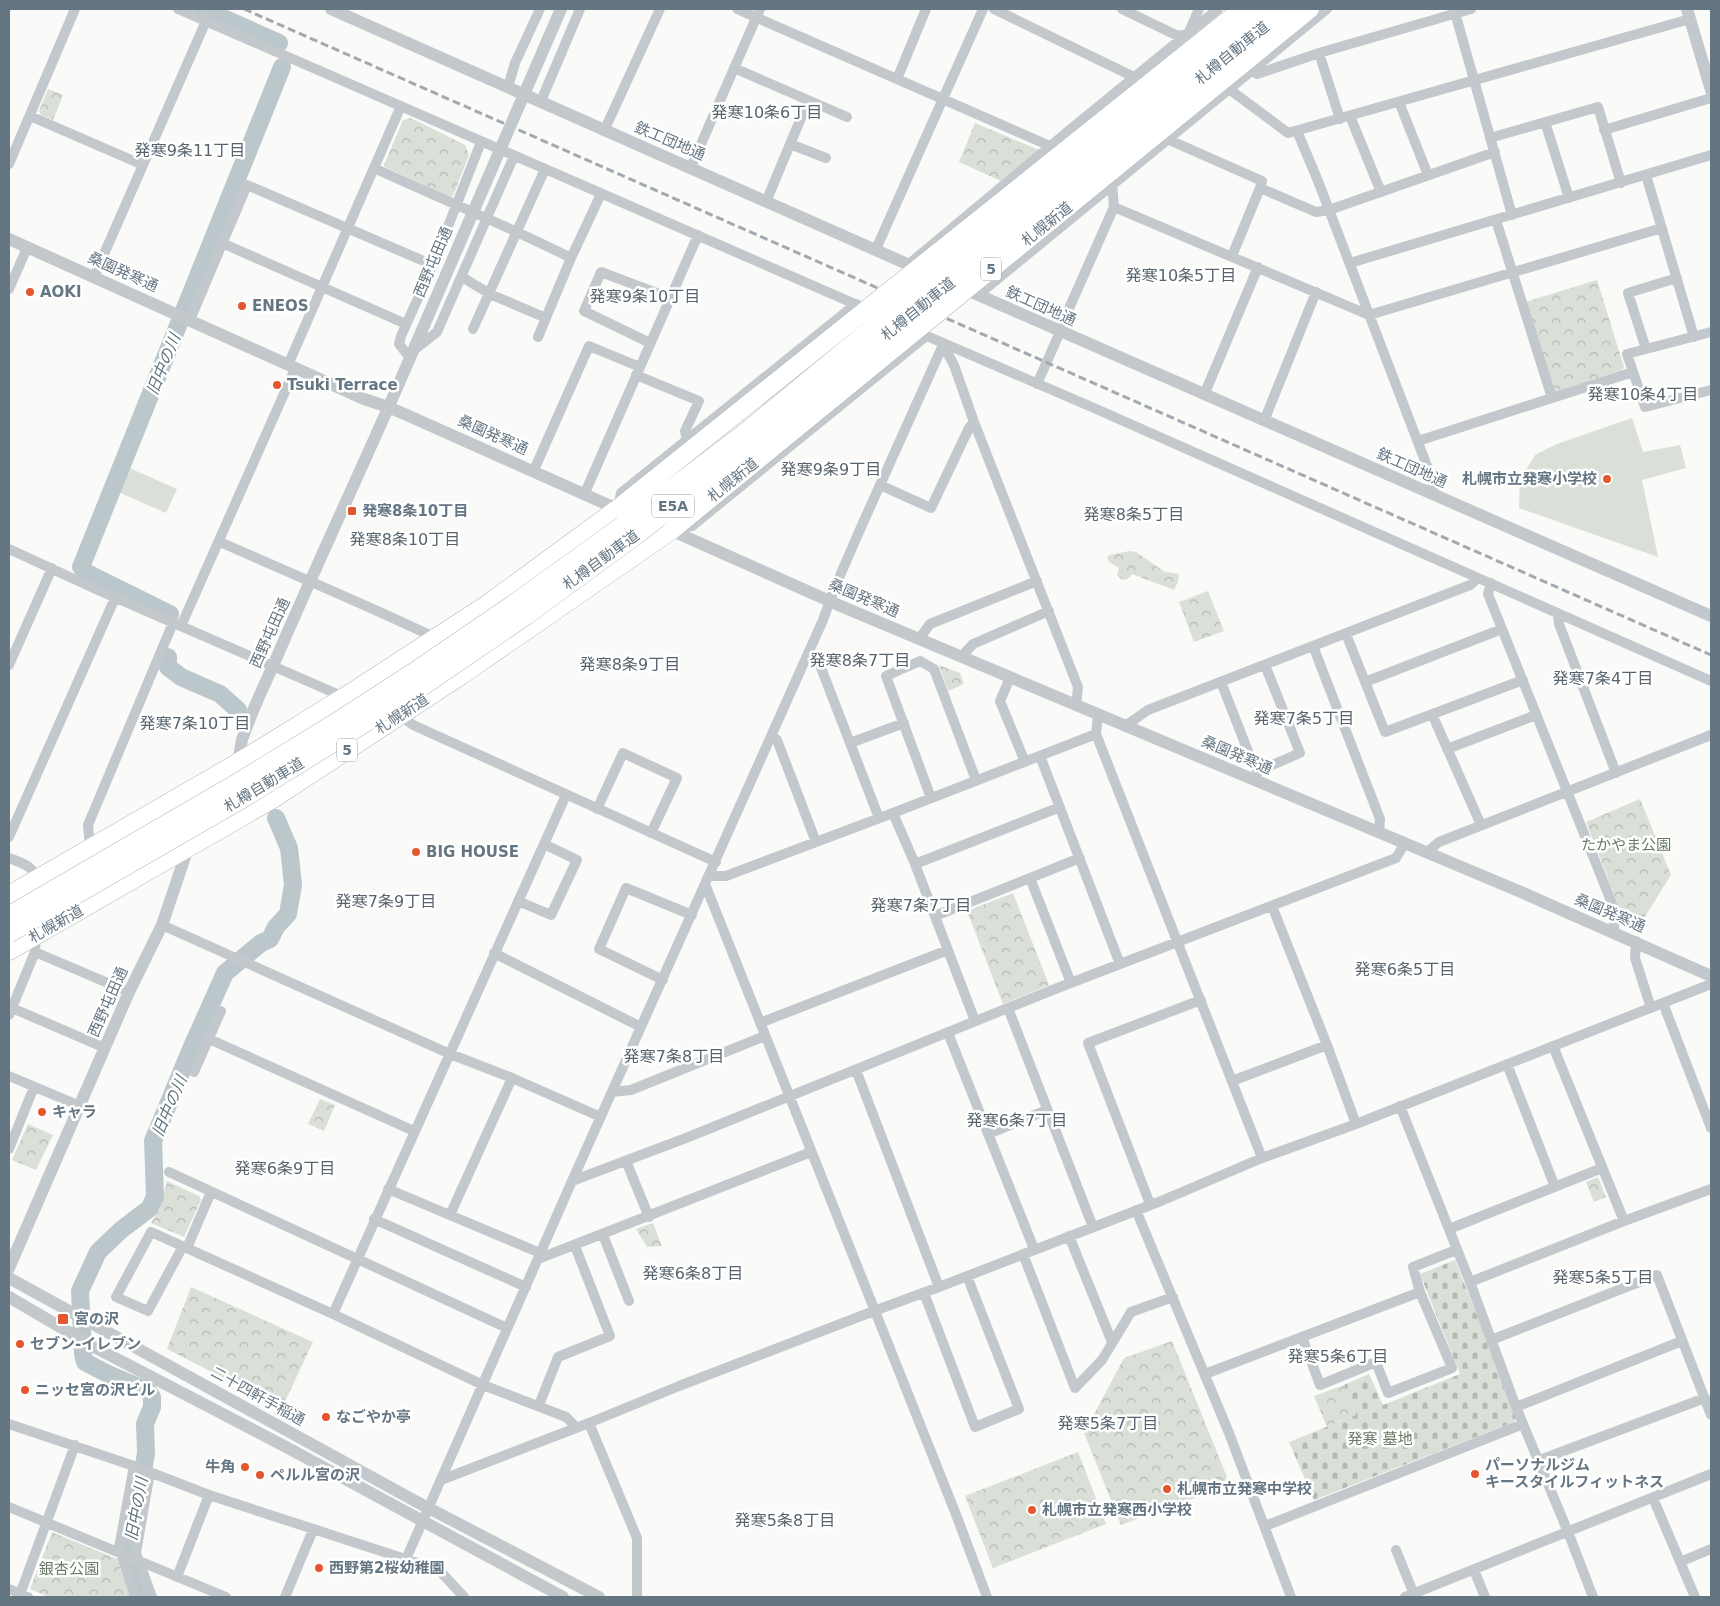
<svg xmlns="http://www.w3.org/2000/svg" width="1720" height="1606" font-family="'DejaVu Sans','Noto Sans JP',sans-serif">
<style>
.forest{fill:url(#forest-crowns)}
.cemetery{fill:url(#cemetery-stones)}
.garden{fill:#dadfd7}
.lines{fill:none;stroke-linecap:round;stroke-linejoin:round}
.river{stroke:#bbc7cb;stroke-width:18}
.trunk-casing{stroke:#b4b9bd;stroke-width:19}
.minor{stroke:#c3c8cc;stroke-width:10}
.tertiary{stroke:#c3c8cc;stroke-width:12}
.trunk{stroke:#fff;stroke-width:18}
.rail{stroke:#a2aab0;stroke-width:3;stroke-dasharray:8 4;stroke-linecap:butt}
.trunk-bridge-casing{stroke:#b4b9bd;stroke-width:19;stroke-linecap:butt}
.motorway-bridge-casing{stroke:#b4b9bd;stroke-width:20;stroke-linecap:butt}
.tertiary-bridge{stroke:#c3c8cc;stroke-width:12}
.trunk-bridge{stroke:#fff;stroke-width:18}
.motorway-bridge{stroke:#fff;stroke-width:19}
.poi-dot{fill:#e4572e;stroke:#fff;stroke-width:2}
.labels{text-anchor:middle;stroke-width:5;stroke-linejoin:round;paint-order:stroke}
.shield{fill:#fff;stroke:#939fa8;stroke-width:1}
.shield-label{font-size:14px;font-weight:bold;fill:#657683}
.street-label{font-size:15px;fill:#657683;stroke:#fff}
.poi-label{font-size:15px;font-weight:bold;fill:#657683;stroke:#fff;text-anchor:start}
.park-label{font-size:15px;fill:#687a64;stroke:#fff}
.neighbourhood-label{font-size:16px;fill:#57646e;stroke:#fff}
.water-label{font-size:16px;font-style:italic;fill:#60757c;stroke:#fff}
</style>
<defs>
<pattern id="forest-crowns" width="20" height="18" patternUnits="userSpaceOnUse" patternTransform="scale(1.25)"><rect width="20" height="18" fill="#dadfd7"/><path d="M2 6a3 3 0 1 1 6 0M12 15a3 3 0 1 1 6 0" fill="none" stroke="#b4b9b4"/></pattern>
<pattern id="cemetery-stones" width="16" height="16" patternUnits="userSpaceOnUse" patternTransform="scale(1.25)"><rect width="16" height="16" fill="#dadfd7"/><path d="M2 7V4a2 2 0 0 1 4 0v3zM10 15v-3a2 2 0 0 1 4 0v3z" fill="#b4b9b4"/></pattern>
</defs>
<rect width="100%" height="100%" fill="#fafaf8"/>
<path class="forest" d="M48,89L63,95L53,120L41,115L39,111Z
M411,118L465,145L469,155L453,196L450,197L385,167L384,165L403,120Z
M975,123L1039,150L1001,181L959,162Z
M1597,280L1624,367L1622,370L1555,392L1525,302Z
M1130,551L1136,552L1165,572L1179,574L1178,582L1174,590L1132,574C1128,581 1122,582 1117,575L1119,568L1109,562L1107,558L1109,555Z
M1208,591L1224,631L1194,642L1179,602Z
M939,665L960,673L964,684L948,691Z
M1640,799L1671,875L1639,926L1624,920L1586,822Z
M1013,893L1049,985L1003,1004L967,911Z
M320,1099L335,1105L324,1131L308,1124Z
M28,1124L53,1135L36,1170L12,1160Z
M1598,1177L1606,1197L1594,1202L1586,1182Z
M167,1181L199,1196L201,1200L184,1237L151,1223L160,1209Z
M653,1223L662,1246L647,1247L636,1229Z
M191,1287L313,1342L282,1408L167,1349Z
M1172,1341L1227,1477L1221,1488L1121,1525L1084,1433L1124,1358Z
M1344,1385L1356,1415L1327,1427L1314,1396Z
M1078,1452L1106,1524L993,1568L965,1496Z
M52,1532L117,1559L130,1597H49L30,1589Z"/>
<path class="cemetery" d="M1455,1260L1517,1417L1514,1422L1314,1500L1289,1442L1356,1415L1344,1385L1369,1374L1383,1405L1460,1374L1420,1274Z"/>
<path class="garden" d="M1632,418L1643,452L1680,445L1686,468L1642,480L1658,557L1519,508L1520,480L1535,455L1557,444Z
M127,467L177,489L166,513L116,491Z"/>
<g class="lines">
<path class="river" d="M203,9L279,43
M170,614L87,573L81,567L282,67
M168,657V667L181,677L220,694L238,710
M143,1597L131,1565L128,1544L136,1513L146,1453L145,1424L152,1407V1397L148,1391L108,1374L85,1362L83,1354L80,1291L98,1252L121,1230L150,1208L155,1196L153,1141L191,1049L225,973L261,943L270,939L276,927L288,914L293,885L291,866L289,848L276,818"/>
<defs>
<path id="trunk" d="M9,895L237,763L344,697L486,605L617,509
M9,951L273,799L462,675L672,530"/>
</defs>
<use href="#trunk" class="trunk-casing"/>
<path class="minor" d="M178,9L871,311
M737,9L1050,146
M994,9L1134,77
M1122,9L1178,36L1188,34L1199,9
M1454,9L1512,215
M1319,53L1340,119
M734,68L847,117
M1253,70L1257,74L1319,53L1471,9
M897,79L926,9
M508,87L515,63L540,9
M1229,89L1288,133L1690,19
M541,101L580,9
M1399,102L1428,175
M30,116L143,165
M1350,116L1381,192
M1545,122L1569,198
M1604,130L1711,98
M604,131L660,9
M1297,131L1318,181L1432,479L1434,495
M1490,138L1598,107L1621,183
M1167,139L1262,181L1260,188L1316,212L1329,210L1495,152
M790,144L826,158
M9,164L75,9
M691,167L760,9
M374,168C439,198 506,225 571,258
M1646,175L1694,337
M766,202L808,101
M1114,207L1369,315L1662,228
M1496,220L1552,398
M222,243L406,324
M876,249L983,9
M1232,256L1260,188
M1350,263L1711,155
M909,264L1078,123L1218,9
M94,277L206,21
M462,277L490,294L546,318
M9,289L27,248
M978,295L1327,9
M190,320L247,185L433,265
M473,329L545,169
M913,330L1094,408L1711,681
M1711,332L1627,354L1645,407L1711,390
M538,337L571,258L601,194
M650,343L584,311L601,272L670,298
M943,345L954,365L974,422L1078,687L1076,706
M1646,349L1628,293L1677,278
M414,350L437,332L514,156
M410,358L399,344L401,336L433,265L481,142
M288,365L401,106
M636,375L699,401L685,431L687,440
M1037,384L1060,332L1063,322L1114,207L1112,184
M1204,395L1258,267
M1264,421L1316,292
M1418,441L1633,372
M534,470L589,346L640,367
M880,485L931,508L969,428L974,422
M584,495L698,235
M618,508L621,493L856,304
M677,529L692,526L926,336
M220,542C292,574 365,604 436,638
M9,549L100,591L344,697
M1491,583L1488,594L1615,911L1614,931
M1558,614L1559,624L1616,773
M181,626L295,369
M1346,634L1385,732L1523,680
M919,639L930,624L1037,581
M1313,646L1380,819L1379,832
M808,653L818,660L879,818
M961,657L973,644L1049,611
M9,665L52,568
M1010,678L1000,701L1025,762
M1221,682L1253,764L1258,771
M1365,682L1502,629
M1432,714L1481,825
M400,715L413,725L716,862
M1098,715L1096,734L1262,1158
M1125,726L1148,710L1470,585L1478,578
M771,736L777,740L816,842
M850,743L904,723
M1447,749L1536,715
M1040,756L1120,964
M1255,781L1258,771L1300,753L1265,665
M931,798L886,676L920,661L934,669L976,780
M597,809L623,753L677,778L651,833
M893,813L915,864L975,1021
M9,837L115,598
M90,848L88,825L173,623
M1427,852L1439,842L1711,735
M9,858C22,863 35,866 37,882
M915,864L1060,807
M710,876H726L893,813L1096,734
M1030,878L1071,983
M705,884L957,1517L987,1597
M518,901L551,915L577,860L544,844
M1272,906L1327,1045L1356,1124
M935,916L1080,858
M162,925L450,1054L512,1078L601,1117
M1636,941L1635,958L1651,1008
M35,952L129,992
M494,953L641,1027
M663,980L599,949L626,888L692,915
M1663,1003L1711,1128
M12,1008L105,1048
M1008,1008L1093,1227
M9,1015L35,952L36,934
M760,1023L948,950
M948,1033L1034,1249
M209,1039L414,1131
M1553,1046L1624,1221
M1507,1064L1555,1187
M856,1070L939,1287
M194,1072L221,1011
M9,1076L80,1106
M1232,1081L1327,1045
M612,1092L631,1090L765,1036
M1400,1106L1470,1282L1516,1407L1568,1532L1593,1597
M988,1134L1047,1110
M9,1149L34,1087
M626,1161L649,1217
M169,1172L507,1328
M572,1181L686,1138L1055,989L1396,858L1405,843
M388,1189L540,1253
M1150,1204L1088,1043L1201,1000
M1136,1210L1229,1433L1291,1597
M450,1215L512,1078
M374,1219L526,1287
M1449,1229L1602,1168
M603,1235L629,1301
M1069,1236L1112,1342
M183,1246L148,1311L116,1297L151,1232L333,1314L483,1385L566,1417L576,1427
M187,1248L211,1192
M1023,1254L1075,1388L1102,1360L1131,1312L1173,1297
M538,1259L811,1152
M1470,1282L1624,1221L1711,1189
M924,1293L975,1427L1019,1409L967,1276
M333,1314L566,795
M1302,1337L1320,1385L1376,1362L1388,1393L1452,1368L1420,1292
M1491,1340L1657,1275L1711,1415
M1205,1374L1420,1292L1413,1267L1456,1250
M539,1405L558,1357L610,1336L575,1246
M1516,1407L1682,1341
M589,1423L637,1538V1597
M9,1424L134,1466L209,1495L439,1570L464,1597
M1537,1461L1705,1398
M134,1466L119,1548L135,1597
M150,1472L136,1553L152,1597
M441,1480L589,1423L679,1386L874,1311L939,1287L1161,1201L1262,1158L1356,1124L1711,984
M1653,1498L1695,1597
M9,1507L226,1597
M1265,1526L1523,1424
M1396,1550L1415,1597
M406,1559L572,1181L823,620L835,587L862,525L943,345
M1680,1562L1711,1549
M1474,1570L1485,1597
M177,1577L209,1495
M9,1589L28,1597
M19,1597L75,1445
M285,1597L313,1530
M1405,1597L1711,1474"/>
<path class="tertiary" d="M331,9L923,271
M1687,9L1711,90
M9,239L364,399L388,407L409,416L624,512
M960,287L1711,616
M666,528L843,607L1521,892L1711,976
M236,765C240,758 240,748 242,740C250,715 262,690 273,666C319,558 370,452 416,344
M9,1268L129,992L162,925L189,845
M9,1278L417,1502L599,1597
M9,1297L96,1348L288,1448L563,1597"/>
<use href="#trunk" class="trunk"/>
<path class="rail" d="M244,9L1711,655"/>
<defs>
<path id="trunk-bridge" d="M617,509L1242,9
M672,530L1310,9"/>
<path id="motorway-bridge" d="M9,916L236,784L342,719L413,673L514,604L628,522L745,433L1260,9
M9,933L243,798L350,732L421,687L525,616L637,534L753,444L1286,9"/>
</defs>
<use href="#trunk-bridge" class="trunk-bridge-casing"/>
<use href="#motorway-bridge" class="motorway-bridge-casing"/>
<path class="tertiary-bridge" d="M416,344L561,9"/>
<use href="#trunk-bridge" class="trunk-bridge"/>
<use href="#motorway-bridge" class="motorway-bridge"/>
</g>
<g class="poi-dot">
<circle cx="30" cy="292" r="5"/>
<circle cx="242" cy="306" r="5"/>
<circle cx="277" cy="385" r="5"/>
<circle cx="1607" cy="479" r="5"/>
<rect x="347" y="506" width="10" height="10" rx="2.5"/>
<circle cx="416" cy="852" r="5"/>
<circle cx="42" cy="1112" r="5"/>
<rect x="57" y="1313" width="12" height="12" rx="2.5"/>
<circle cx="20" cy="1344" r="5"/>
<circle cx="25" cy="1390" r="5"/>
<circle cx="326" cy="1417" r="5"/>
<circle cx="245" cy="1467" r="5"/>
<circle cx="1475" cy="1474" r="5"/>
<circle cx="260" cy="1475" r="5"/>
<circle cx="1167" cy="1489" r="5"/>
<circle cx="1032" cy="1510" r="5"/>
<circle cx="319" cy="1568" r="5"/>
</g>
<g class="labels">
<g class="shield">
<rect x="981" y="257.5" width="20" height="23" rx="4"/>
<rect x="652" y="494.5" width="42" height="23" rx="4"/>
<rect x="337" y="738.5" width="20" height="23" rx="4"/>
</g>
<g class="shield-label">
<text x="991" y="274">5</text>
<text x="673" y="511">E5A</text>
<text x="347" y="755">5</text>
</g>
<g class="street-label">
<text transform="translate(1232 53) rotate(-39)" y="5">札樽自動車道</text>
<text transform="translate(670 141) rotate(23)" y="5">鉄工団地通</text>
<text transform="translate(1047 224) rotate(-39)" y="5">札幌新道</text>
<text transform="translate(433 262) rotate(-67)" y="5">西野屯田通</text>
<text transform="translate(123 272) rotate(24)" y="5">桑園発寒通</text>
<text transform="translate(1041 306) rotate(24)" y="5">鉄工団地通</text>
<text transform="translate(918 309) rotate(-39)" y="5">札樽自動車道</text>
<text transform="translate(493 435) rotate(24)" y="5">桑園発寒通</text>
<text transform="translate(1412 468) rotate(24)" y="5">鉄工団地通</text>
<text transform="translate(733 480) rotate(-39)" y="5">札幌新道</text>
<text transform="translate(601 560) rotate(-36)" y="5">札樽自動車道</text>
<text transform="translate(864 598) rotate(23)" y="5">桑園発寒通</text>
<text transform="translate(270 633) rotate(-66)" y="5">西野屯田通</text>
<text transform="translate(402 714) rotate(-33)" y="5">札幌新道</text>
<text transform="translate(1237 755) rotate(23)" y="5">桑園発寒通</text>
<text transform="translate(264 785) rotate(-31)" y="5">札樽自動車道</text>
<text transform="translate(1610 913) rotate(23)" y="5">桑園発寒通</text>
<text transform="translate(56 924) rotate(-30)" y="5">札幌新道</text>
<text transform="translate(108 1002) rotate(-66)" y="5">西野屯田通</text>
<text transform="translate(258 1396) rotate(29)" y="5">二十四軒手稲通</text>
</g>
<g class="poi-label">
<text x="40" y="297">AOKI</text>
<text x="252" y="311">ENEOS</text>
<text x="287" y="390">Tsuki Terrace</text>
<text x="1597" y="484" text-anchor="end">札幌市立発寒小学校</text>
<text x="362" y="516">発寒8条10丁目</text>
<text x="426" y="857">BIG HOUSE</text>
<text x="52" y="1117">キャラ</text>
<text x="74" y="1324">宮の沢</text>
<text x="30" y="1349">セブン-イレブン</text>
<text x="35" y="1395">ニッセ宮の沢ビル</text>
<text x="336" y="1422">なごやか亭</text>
<text x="1485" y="1470">パーソナルジム<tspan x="1485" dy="17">キースタイルフィットネス</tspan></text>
<text x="235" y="1472" text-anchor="end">牛角</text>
<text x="270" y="1480">ペルル宮の沢</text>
<text x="1177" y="1494">札幌市立発寒中学校</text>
<text x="1042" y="1515">札幌市立発寒西小学校</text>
<text x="329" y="1573">西野第2桜幼稚園</text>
</g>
<g class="park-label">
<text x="1626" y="850">たかやま公園</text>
<text x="1380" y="1444">発寒 墓地</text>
<text x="69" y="1574">銀杏公園</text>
</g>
<g class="neighbourhood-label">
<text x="767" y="118">発寒10条6丁目</text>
<text x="190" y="156">発寒9条11丁目</text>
<text x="1181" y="281">発寒10条5丁目</text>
<text x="645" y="302">発寒9条10丁目</text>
<text x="1643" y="400">発寒10条4丁目</text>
<text x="831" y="475">発寒9条9丁目</text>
<text x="1134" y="520">発寒8条5丁目</text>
<text x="405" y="545">発寒8条10丁目</text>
<text x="860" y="666">発寒8条7丁目</text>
<text x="630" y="670">発寒8条9丁目</text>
<text x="1603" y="684">発寒7条4丁目</text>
<text x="1304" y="724">発寒7条5丁目</text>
<text x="195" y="729">発寒7条10丁目</text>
<text x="386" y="907">発寒7条9丁目</text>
<text x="921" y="911">発寒7条7丁目</text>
<text x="1405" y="975">発寒6条5丁目</text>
<text x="674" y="1062">発寒7条8丁目</text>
<text x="1017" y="1126">発寒6条7丁目</text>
<text x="285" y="1174">発寒6条9丁目</text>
<text x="693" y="1279">発寒6条8丁目</text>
<text x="1603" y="1283">発寒5条5丁目</text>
<text x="1338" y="1362">発寒5条6丁目</text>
<text x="1108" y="1429">発寒5条7丁目</text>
<text x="785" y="1526">発寒5条8丁目</text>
</g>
<g class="water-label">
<text transform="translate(163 364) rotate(-68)" y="6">旧中の川</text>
<text transform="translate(169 1106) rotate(-67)" y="6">旧中の川</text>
<text transform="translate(136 1509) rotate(-80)" y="6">旧中の川</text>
</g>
</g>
<rect width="1720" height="1606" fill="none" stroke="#657683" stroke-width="20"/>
</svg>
